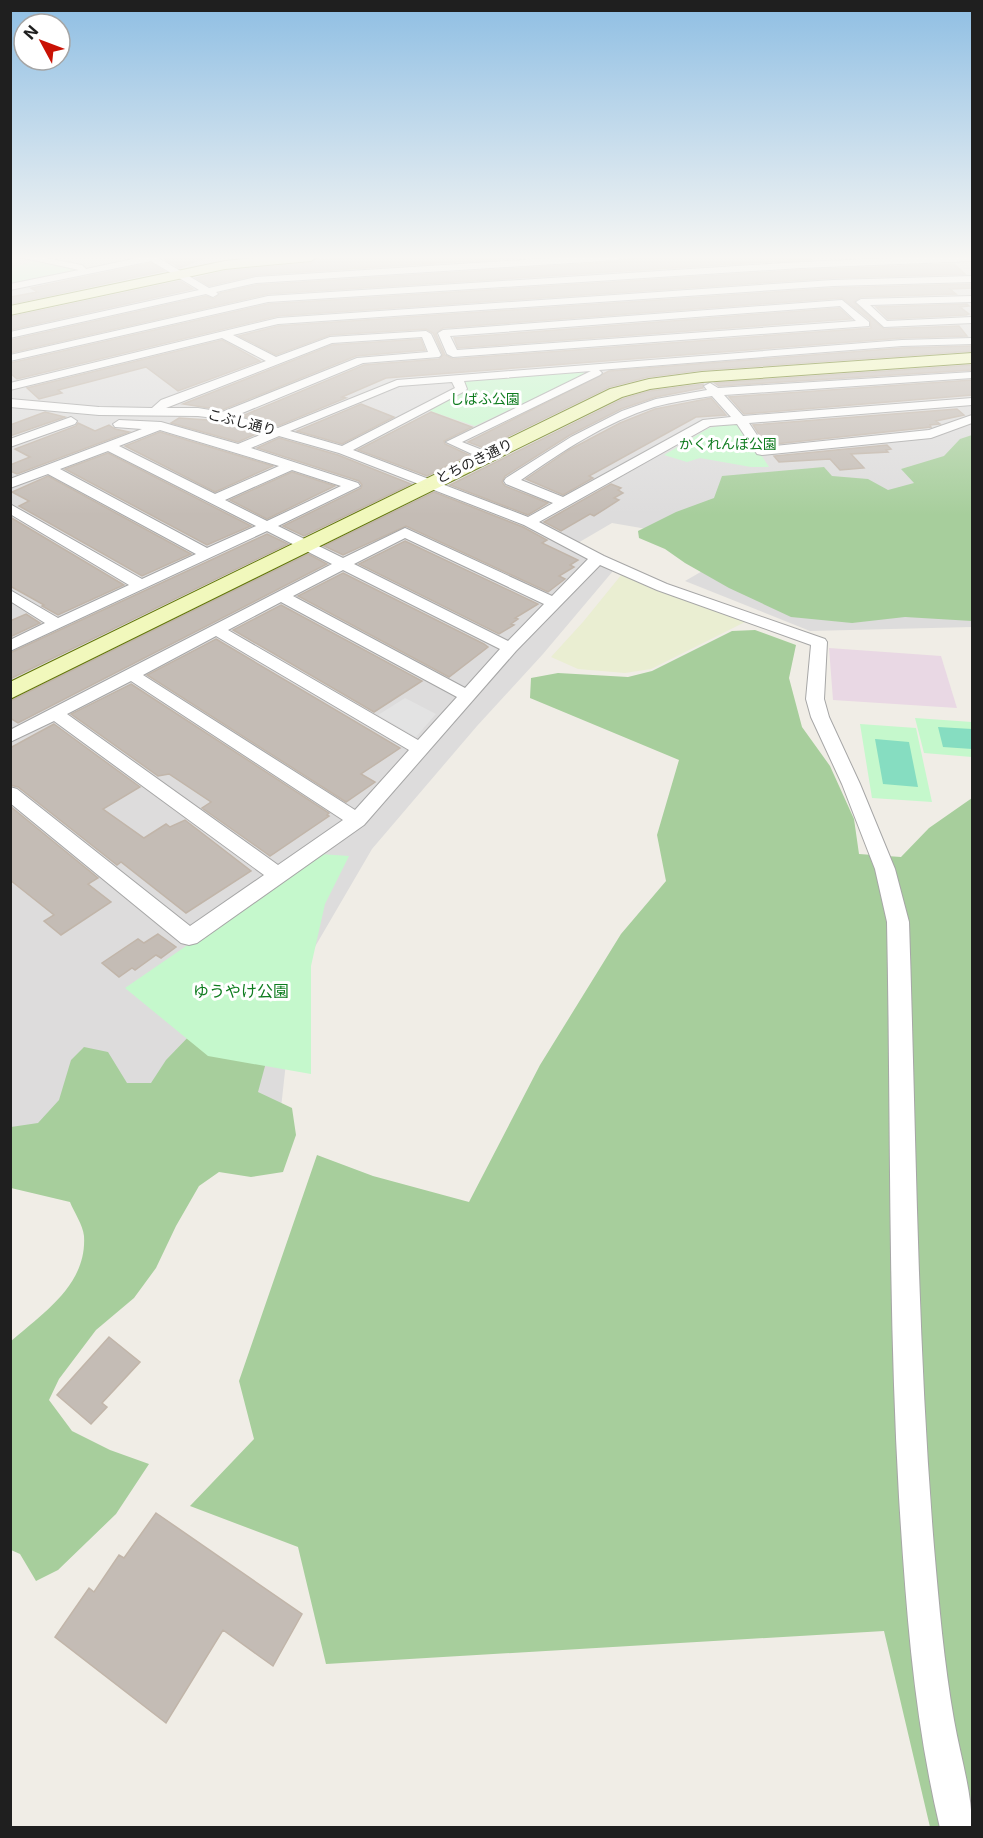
<svg xmlns="http://www.w3.org/2000/svg" width="983" height="1838" font-family="Inter,'Noto Sans JP',sans-serif">
<style>
.residential{fill:#dddcdc}
.industrial{fill:#e9d8e4}
.farmland{fill:#eaeed2}
.forest{fill:#a7ce9c}
.park{fill:#c5f8cc}
.pitch{fill:#86ddc1}
.parking{fill:#e3e3e3}
.building{fill:#c4bcb5;stroke:#c1b5a9;stroke-width:1.5;fill-rule:evenodd}
.lines{fill:none;stroke-linecap:round;stroke-linejoin:round}
.street-casing{stroke:#a6a6a6;stroke-width:2}
.secondary-casing{stroke:#627508;stroke-width:2}
.street{fill:#fff;fill-rule:evenodd}
.secondary{fill:#f1f8bc;fill-rule:evenodd}
.labels{text-anchor:middle;stroke-width:6;stroke-linejoin:round;paint-order:stroke}
.far-park-label{font-size:14px;fill:#0f7c1f;stroke:#fff}
.far-street-label{font-size:14px;fill:#1f1f1f;stroke:#fff}
.park-label{font-size:16px;fill:#0f7c1f;stroke:#fff}
</style>
<rect width="100%" height="100%" fill="#f0ede6"/>
<path class="residential" d="M10,257H972V627L810,631L685,581L746,546L612,523L571,547L613,571L543,654L477,726L372,849L295,981L280,1117L11,1155Z"/>
<path class="industrial" d="M829,648L941,656L957,708L833,700Z"/>
<path class="farmland" d="M622,574L652,589L747,621L651,669L625,673L578,669L551,657L583,622Z"/>
<path class="forest" d="M972,435V621L905,617L852,623L791,617L729,588L685,563L665,549L639,538L638,531L676,512L714,498L722,476L824,467L832,476L868,479L888,490L914,483L901,469L944,456L960,439Z
M755,630L796,645L789,678L802,727L830,766L854,819L859,854L901,857L929,828L972,798V1827H930L884,1631L326,1664L298,1547L190,1506L254,1439L239,1381L317,1155L373,1176L469,1202L540,1065L621,934L666,881L657,835L679,760L530,698L531,678L558,673L628,677L652,671L732,631Z
M194,1031L268,1055L258,1092L292,1108L296,1135L283,1172L251,1177L219,1172L199,1186L176,1226L156,1268L134,1298L96,1330L59,1379L49,1400L72,1431L110,1450L149,1464L116,1514L58,1570L36,1581L20,1554L11,1550L10,1342C43,1313 87,1285 84,1236C83,1225 74,1212 70,1202L11,1188V1127L38,1123L59,1100L71,1060L84,1047L108,1052L127,1083H151L166,1060Z"/>
<path class="park" d="M33,261L78,269L76,272L11,286L10,269Z
M581,371L586,374L475,426L427,410L468,380Z
M730,423L742,426L769,467H751L700,458L687,462L664,455L709,428Z
M915,718L972,722V757L924,753Z
M860,724L916,728L932,802L872,798Z
M320,854L349,856L325,904L311,966V1074L208,1056L125,988Z"/>
<path class="pitch" d="M938,727L972,729V749L943,747Z
M875,739L909,742L918,787L883,784Z"/>
<path class="parking" d="M405,698L436,714L416,737L378,715Z"/>
<path class="building" d="M162,257H205L180,268Z
M367,257H529L256,275L209,286L196,278L225,271L311,263L316,260Z
M646,257H810L812,259L268,294L10,353V340L206,296L214,299L220,293L256,285L618,262L622,260Z
M151,263L164,271L10,304V297L37,292L31,288Z
M954,264L965,274L833,278L278,316L17,379L10,373V363L268,304L801,270Z
M180,281L193,289L10,330V317Z
M972,284V288L950,289L956,294L861,297L854,302L884,329L959,326L967,336L902,338L386,378L342,397L346,398L278,426L242,416L364,365L439,359L443,355L433,333L426,329L330,335L276,355L239,336L278,326L833,288ZM842,298L870,320L871,328L453,359L445,355L436,334L443,328Z
M967,304L969,306L960,307L969,314L966,315L888,319L876,307Z
M839,308L851,319L458,348L454,338Z
M421,339L425,350L356,356L222,410L183,404L332,345Z
M222,340L260,361L178,391L146,367L58,390L62,393L39,399L27,388Z
M972,346V351L702,370L648,377L609,387L484,448L468,442L609,371L902,348Z
M972,365V370L719,386L715,383Z
M972,380V395L744,414L729,397Z
M703,384V388L656,397L621,409L570,435L505,476L502,482L505,486L548,503L528,515L450,485L623,399L650,391Z
M711,398L726,415L696,417L589,476L593,478L563,495L526,479L569,450L620,423L655,409Z
M361,404L394,417L342,444L297,431Z
M957,409L964,415L936,421L940,424L930,425L931,427L766,445L753,425Z
M45,412L65,417L10,436V425Z
M431,412L472,427L444,441L445,444L469,455L427,476L358,450Z
M179,418L222,421L260,432L238,442L171,423Z
M78,423L95,431L109,425L115,429L129,432L17,474L10,471V465L30,457L15,449L76,426Z
M160,432L273,466L215,492L125,446Z
M279,438L338,455L411,484L304,536L283,526L361,488L362,485L359,481L257,448Z
M887,445L891,449L886,450L888,452L851,454L864,468L840,470L830,459L779,462L774,456Z
M108,453L251,526L207,545L65,469Z
M292,472L335,486L267,519L230,500Z
M48,476L191,554L142,576L19,506L29,501L12,492Z
M611,484L621,488L618,490L623,493L614,498L619,500L594,516L590,514L561,531L544,522Z
M434,492L523,527L547,540L542,543L578,560L570,565L574,567L559,576L565,579L548,592L406,526L343,555L324,546Z
M10,517L124,585L58,615L42,606L44,605L10,586Z
M267,534L288,544L10,679V653Z
M405,541L538,604L515,618L518,619L511,624L514,625L499,634L359,564Z
M308,554L327,564L18,723L10,718V701Z
M343,573L484,644L488,647L449,677L298,596Z
M281,605L422,681L374,712L233,630Z
M26,614L40,623L10,637V621Z
M216,639L400,748L361,774L375,782L346,802L147,675Z
M131,684L329,813L327,815L329,816L270,856L202,808L211,802L169,774L158,776L71,714Z
M54,724L140,787L103,809L144,838L166,824L170,827L185,820L251,871L186,913L121,862L117,865L18,787L10,785V748Z
M10,806L98,878L88,884L111,902L61,935L44,921L54,915L10,880Z
M158,934L176,947L161,958L156,955L135,970L132,968L119,977L102,963L138,939L144,943Z
M109,1337L140,1362L102,1403L107,1407L91,1424L57,1395Z
M156,1513L302,1614L273,1666L223,1630L166,1723L55,1637L89,1588L94,1592L119,1555L124,1558Z"/>
<g class="lines">
<defs>
<path id="street" d="M20,257H41L82,265L86,269L142,257H157L209,288L256,277L569,257H622L618,260L256,283L216,292L218,294L213,297L206,294L10,338V332L199,290L151,261L10,290V284L79,270Z
M920,257H972V261L801,268L268,302L10,361V355L268,296L801,262Z
M972,276V282L833,286L278,324L233,335L276,357L330,337L426,331L431,334L441,355L439,357L363,363L235,416L278,428L397,380L902,340L972,338V344L902,346L599,370L602,373L600,375L462,442L490,453L491,456L485,460L446,442L591,371L464,381L467,389L465,391L353,450L528,517L553,503L506,484L504,481L506,478L571,437L622,411L656,399L707,390L704,386L710,383L718,388L972,372V378L724,395L743,416L972,398V405L749,423L765,447L929,430L972,415V423L931,438L762,455L757,454L737,424L710,426L539,522L604,556L667,584L825,639L827,642L824,699L829,717L860,784L895,869L909,922C916,1131 917,1339 934,1547C939,1605 944,1663 954,1720C960,1755 972,1792 972,1828H940C914,1719 906,1609 899,1497C888,1306 891,1114 887,922L875,869L842,784L811,717L806,699L811,645L657,590L600,565L516,651L364,825L197,943L189,945L181,943L10,803V787L17,789L190,926L264,875L54,721L10,742V730L332,564L267,531L10,651V640L45,623L10,601V590L58,618L129,585L10,514V504L142,579L196,554L48,474L10,488V479L142,429L115,427L113,424L119,420L161,422L238,444L267,432L222,419L198,416L99,415L10,407V399L99,407L152,408L161,400L266,361L222,338L10,390V383L278,318L833,280ZM422,337L428,352L357,358L222,412L198,408H166L332,343ZM452,382L455,388L342,446L290,431L399,386ZM712,396L731,417L703,420L563,497L521,480C561,452 606,422 654,407C673,402 693,399 712,396ZM160,430L279,466L215,494L119,446ZM279,436L339,453L524,525L588,559L552,596L405,528L343,558L278,526L360,486L358,483L251,448ZM108,451L256,526L207,548L60,469ZM292,470L341,486L267,521L225,500ZM405,538L544,604L508,641L354,564ZM343,570L500,649L465,688L293,596ZM281,602L457,697L418,740L228,630ZM216,636L409,750L355,810L143,675ZM131,681L343,820L278,865L67,714Z
M972,296V302L870,305L887,321L972,317V323L884,327L856,302L861,299Z
M842,300L869,322V326L453,357L447,354L438,333L443,330ZM840,306L856,321L457,350L450,336Z
M71,417L77,421L75,424L10,447V439Z"/>
<path id="secondary" d="M264,257H317L311,261L225,269L10,315V306L225,261Z
M972,353V363L702,382L650,389L622,397L10,699V682L610,389L649,379L702,372Z"/>
</defs>
<use href="#street" class="street-casing"/>
<use href="#secondary" class="secondary-casing"/>
<use href="#street" class="street"/>
<use href="#secondary" class="secondary"/>
</g>
<linearGradient id="sky" x2="0" y2="1"><stop stop-color="#8ebee3"/><stop offset="0.5" stop-color="#f8f7f4"/><stop offset="1" stop-color="#f8f7f4" stop-opacity="0"/></linearGradient>
<rect width="983" height="515" fill="url(#sky)"/>
<g class="labels">
<g class="far-park-label">
<text x="485" y="404">しばふ公園</text>
<text x="728" y="449">かくれんぼ公園</text>
</g>
<g class="far-street-label">
<text transform="translate(242 422) rotate(14)" y="5">こぶし通り</text>
<text transform="translate(474 461) rotate(-26)" y="5">とちのき通り</text>
</g>
<g class="park-label">
<text x="241" y="997">ゆうやけ公園</text>
</g>
</g>
<rect width="983" height="1838" fill="none" stroke="#1f1f1f" stroke-width="24"/>
<g transform="translate(42 42) rotate(311)"><circle r="28" fill="#ffffff" stroke="#a5a5a5" stroke-width="1.5"/>
<path d="M0-4.5L10 22L0 15L-10 22Z" fill="#c91205"/>
<text y="-9" font-size="16" font-weight="bold" text-anchor="middle" fill="#1f1f1f">N</text>
</g>
</svg>
